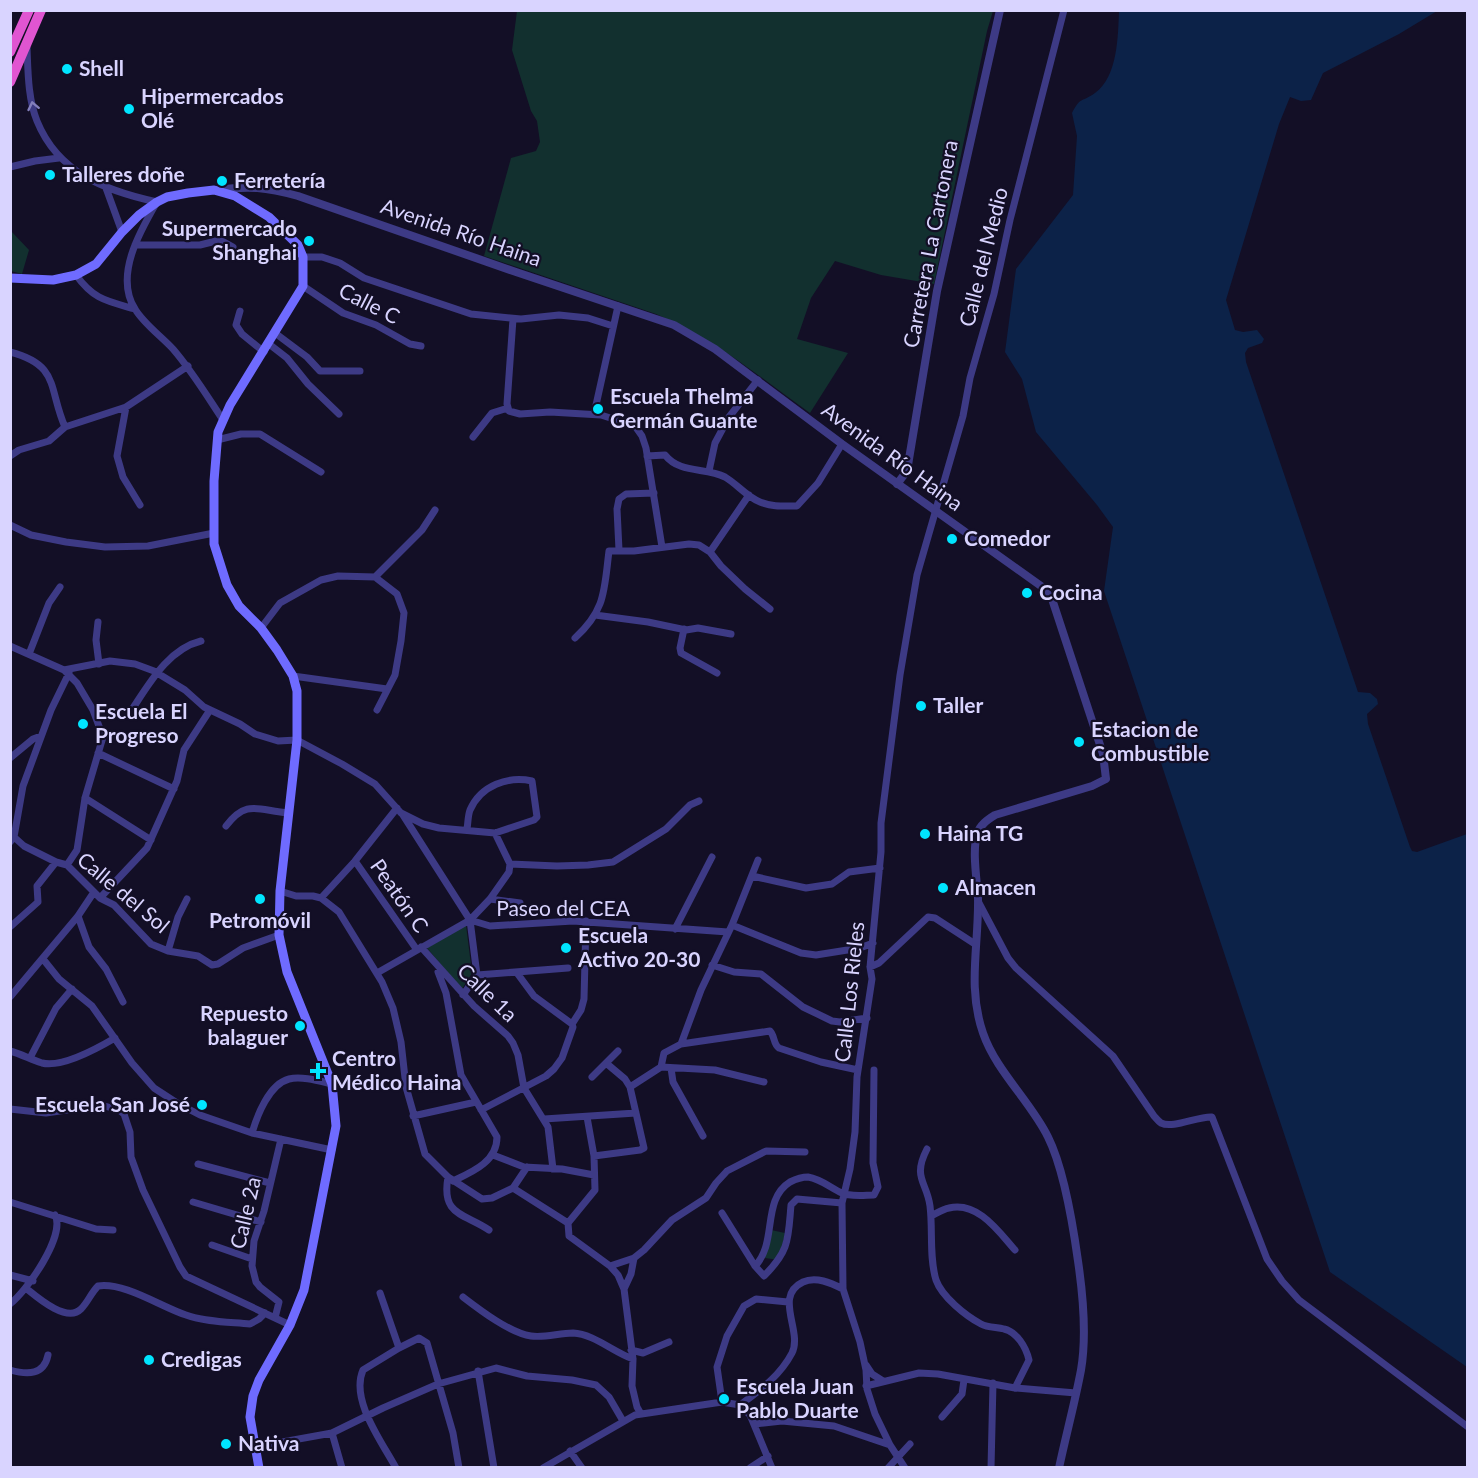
<svg xmlns="http://www.w3.org/2000/svg" width="1478" height="1478" font-family="Lato,sans-serif">
<style>
.green{fill:#12302f}
.water{fill:#0c2248}
.lines{fill:none;stroke-linecap:round;stroke-linejoin:round}
.minor{stroke:#3d3a85;stroke-width:7}
.tertiary{stroke:#3d3a85;stroke-width:8}
.secondary{stroke:#6f6bff;stroke-width:9}
.trunk{stroke:#e055d1;stroke-width:10}
.oneway{stroke:#837fbc}
.poi-dot{fill:#00e5ff;stroke:#130f26;stroke-width:2}
.labels{text-anchor:middle;stroke-width:4.5;stroke-linejoin:round;paint-order:stroke}
.poi-label{font-size:21px;font-weight:bold;fill:#d9d4ff;stroke:#130f26;text-anchor:start}
.street-label{font-size:21px;fill:#d9d4ff;stroke:#130f26}
</style>
<rect width="100%" height="100%" fill="#130f26"/>
<path class="green" d="M517,11H993L987,31L934,284L881,275L835,261L811,298L797,339L848,353L810,413C760,377 713,338 656,314L484,256L511,158L536,151L540,142L537,121L531,111L512,50Z
M11,231L29,250L22,274L11,271Z
M466,925L472,973L462,989L427,948Z
M771,1230L785,1233L779,1260L765,1258Z"/>
<path class="water" d="M1119,11H1437L1399,34L1323,73L1311,100L1301,101L1290,97L1279,124L1226,300L1235,330L1243,332L1257,330L1264,339L1262,343L1248,348L1245,353L1246,362L1358,692L1370,693L1377,699L1378,704L1367,714L1368,724L1410,847L1412,851L1417,852L1467,834V1367L1330,1272L1104,591L1113,527L1097,505L1036,432L1022,379L1005,352L1016,269L1073,195L1077,136L1072,113C1081,96 1081,103 1095,93C1118,77 1118,35 1119,11Z"/>
<g class="lines">
<path class="minor" d="M27,48C28,72 28,99 37,121C58,173 106,191 157,202C140,231 114,276 135,309C144,324 161,336 173,349C192,371 207,396 223,420
M10,167L35,161L59,158
M106,188L122,232
M135,245H200L216,241H222L233,247
M303,257H322L340,263L364,278L471,314L521,319L559,315L588,318L613,326
M76,275C94,300 107,301 135,309
M303,286L343,313L376,325L410,344L421,346
M240,311L236,325L242,334L264,352
M513,319L507,404L509,411L520,414L550,412L601,415L635,426L642,436L646,448L662,547
M275,333L307,357L320,371H360
M269,344L287,358L308,384L339,414
M10,352C60,365 48,388 65,427
M126,407L117,456L123,477L140,505
M594,414L618,306
M473,437L492,413L508,408
M217,440L241,434H260L321,472
M10,456L19,450L49,441L65,427L126,407L188,366
M647,456L665,455C680,474 705,467 725,477C737,484 747,497 760,502C772,507 784,506 797,506L818,483L842,444
M709,471L715,443L729,417L758,380
M10,525L31,535L66,542L105,547L148,546L214,533
M619,550L617,509L619,499L626,494L654,493
M710,552L749,495
M375,577L422,530L435,510
M595,615L648,622L686,630L698,628L731,634
M98,622L96,640L99,664
M261,628L280,603L321,580L338,576L375,577L397,594L404,613L401,641L395,675L377,710
M684,629L680,648L681,653L717,673
M575,638C606,610 604,590 609,551H634L689,544L699,545L710,552L721,566L745,589L770,609
M10,646L64,670L110,661L135,664L154,671L185,690L204,707L240,724L255,734L278,741L297,740L342,764L375,784L401,813L423,824L439,828L495,833L534,820L537,817L532,781C508,776 481,785 470,810C468,815 468,823 467,829
M29,654L49,603L60,587
M64,670L77,683L93,710L103,737L85,798L77,850L67,865
M293,676L387,689
M131,711C149,684 168,649 201,641
M98,753L174,789
M10,758L33,739L41,736
M85,798L151,840
M403,815L470,920L477,975L463,995
M226,826C247,798 259,811 289,813
M14,837L24,846L56,862L67,865L100,898L114,905L151,944L168,951L198,956L212,965L218,964L243,948L279,935
M10,842L14,837L23,786L51,710L69,673
M355,861L417,950
M510,864L557,866L588,865L613,862L666,829L690,805L699,801
M752,876L806,888L832,884L849,872L880,868
M280,891L296,896H313L321,898L339,912L382,982L393,1008L401,1042L406,1087L425,1154L448,1177L482,1199L492,1198L513,1188
M100,898L147,848L177,781L184,750L210,710
M321,898L355,861L397,808
M490,899L520,903
M979,903L1008,958L1016,968L1113,1056L1154,1116C1156,1118 1158,1121 1161,1123C1173,1129 1198,1116 1212,1117L1267,1259L1282,1281L1299,1300L1468,1427
M78,916L89,947L106,969L123,1002
M470,920L490,926L573,921L728,932
M732,925L801,953L816,955L860,948L873,943
M10,927L38,902L37,886L56,862
M675,929L712,857
M421,947L474,1006L508,1036L513,1043L518,1055L524,1088L548,1127L553,1169
M168,951L178,917L187,899
M43,959L59,979L92,1006L132,1063L154,1088L177,1103L200,1115L252,1133L332,1150
M712,965L734,972L761,974L803,1007L832,1021L840,1022L867,1018
M870,967L879,963L928,917L935,918L975,944
M438,972L446,993L461,1075L497,1137C497,1162 472,1172 453,1181
M377,973L470,920L490,899L509,872L510,864L495,833
M517,973L534,996L572,1024
M477,975L568,968
M10,997L78,916L94,892
M681,1044L701,990L732,925L758,860
M10,1051C21,1054 32,1060 42,1063C62,1068 98,1048 115,1038
M30,1058L56,1008L72,989
M661,1067L664,1053L681,1044L770,1031C775,1036 773,1044 779,1048L821,1062L858,1070
M671,1068L673,1082L703,1136
M592,1077L618,1051
M630,1087L661,1067L715,1070L764,1082
M10,1109L46,1113L101,1105L119,1110L124,1114L130,1132L131,1157L143,1190L180,1267L186,1276L290,1325
M481,1110L546,1076L554,1069L562,1058L573,1027L572,1024L581,1010L584,999L586,921
M413,1116L476,1102
M544,1119L636,1113
M252,1133C257,1116 269,1084 289,1079C302,1076 319,1081 332,1084
M927,1149C912,1178 927,1182 930,1206C933,1230 929,1257 936,1280C942,1297 966,1316 981,1324C988,1328 997,1327 1004,1329C1017,1332 1026,1347 1029,1360L1015,1388
M493,1155L524,1167L562,1169L594,1175
M594,1156L640,1150L644,1148L630,1087L625,1079L606,1063
M198,1164L270,1183
M448,1177C441,1216 464,1213 489,1230
M513,1188L568,1223L569,1236L610,1266L618,1275L624,1289L633,1359L632,1386L637,1407L641,1414
M513,1188L527,1167
M10,1202L96,1229L113,1230
M193,1202L261,1222
M722,1213L755,1266L764,1276C790,1250 788,1239 791,1205L797,1199L842,1203
M931,1216C937,1213 943,1209 949,1208C978,1201 999,1232 1015,1250
M568,1223L595,1190L594,1156L587,1117
M212,1245L252,1259
M610,1266L634,1258L644,1250L672,1220L706,1198L716,1183L727,1171L766,1151L805,1152
M755,1266C778,1243 761,1200 790,1182C796,1179 801,1177 808,1177C821,1179 831,1188 842,1193C850,1197 865,1195 874,1195L878,1187L873,1163L874,1070
M10,1275L33,1281
M27,1289C38,1298 67,1323 81,1309C88,1302 91,1293 98,1286C125,1282 161,1307 186,1315C205,1322 230,1322 250,1324L259,1319L265,1313
M624,1289L631,1274L634,1258
M380,1293L399,1348
M463,1297C480,1310 510,1333 531,1336C545,1338 559,1333 573,1333C594,1334 613,1352 633,1359
M10,1304C27,1291 66,1235 55,1215
M275,1318L279,1302L260,1287L256,1282L252,1266L254,1241L264,1211L281,1139
M631,1350L643,1353L669,1342
M866,1365L872,1374L883,1381
M10,1370C28,1375 44,1375 48,1355
M478,1371L494,1468
M866,1386L919,1373L938,1374L1015,1388L1076,1393
M722,1402L717,1367L727,1336L744,1306L756,1299L788,1302
M740,1405C760,1390 780,1376 792,1353C803,1331 773,1296 803,1282C816,1276 831,1283 843,1289
M942,1417L962,1394L964,1380
M754,1424L782,1421L834,1426L890,1445
M332,1433L342,1468
M254,1447L332,1433L383,1408L438,1384L496,1368L527,1376L572,1380L596,1385L609,1397L623,1421
M570,1451L582,1468
M396,1468C382,1442 350,1400 363,1370L399,1348L419,1338L427,1343L453,1433L459,1468
M543,1468L635,1415L722,1402L740,1405L750,1415L772,1468
M750,1468L768,1456
M888,1468L910,1444
M905,1468L890,1445L875,1414L867,1389L866,1370L860,1342L843,1289L842,1203L850,1169L855,1132L857,1077L872,979L870,967L881,852V823L900,675L917,575L963,416L970,378L994,294L1010,220L1064,10
M991,1468L993,1383"/>
<path class="tertiary" d="M216,190C250,186 265,187 298,196L516,272L674,325L715,349L842,444L1041,586L1052,599L1103,754L1106,779L1092,786L995,815C987,820 980,825 977,834C972,852 977,880 978,898C979,945 967,987 983,1033C996,1071 1031,1102 1048,1137C1064,1169 1073,1225 1078,1261C1083,1295 1087,1335 1081,1370C1075,1402 1066,1435 1059,1468
M897,484L907,471L937,291L1000,10"/>
<path class="secondary" d="M10,278L53,280L76,275L96,264L122,232L139,215L157,202L167,197L188,193L214,190L235,196L269,217L298,245L303,257V286L230,405L218,432L214,481V544L227,585L239,606L261,628L277,650L293,676L297,691V740L280,891L279,935L287,972L332,1084L336,1126L304,1290L290,1325L259,1380L253,1396L250,1417L259,1468"/>
<path class="trunk" d="M10,52L29,10
M10,82L41,10"/>
</g>
<defs><path id="oneway-chevron" d="M-2-3.5L2.5 0L-2 3.5" fill="none" stroke-width="1.6" stroke-linecap="round" stroke-linejoin="round" transform="scale(1.5)"/></defs>
<use class="oneway" href="#oneway-chevron" transform="translate(33 106) rotate(-102)"/>
<g class="poi-dot">
<circle cx="67" cy="69" r="6"/>
<circle cx="129" cy="109" r="6"/>
<circle cx="50" cy="175" r="6"/>
<circle cx="222" cy="181" r="6"/>
<circle cx="309" cy="241" r="6"/>
<circle cx="598" cy="409" r="6"/>
<circle cx="952" cy="539" r="6"/>
<circle cx="1027" cy="593" r="6"/>
<circle cx="921" cy="706" r="6"/>
<circle cx="83" cy="724" r="6"/>
<circle cx="1079" cy="742" r="6"/>
<circle cx="925" cy="834" r="6"/>
<circle cx="943" cy="888" r="6"/>
<circle cx="260" cy="899" r="6"/>
<circle cx="566" cy="948" r="6"/>
<circle cx="300" cy="1026" r="6"/>
<path d="M315 1062h6v6h6v6h-6v6h-6v-6h-6v-6h6z"/>
<circle cx="202" cy="1105" r="6"/>
<circle cx="149" cy="1360" r="6"/>
<circle cx="724" cy="1399" r="6"/>
<circle cx="226" cy="1444" r="6"/>
</g>
<g class="labels">
<g class="poi-label">
<text x="79" y="76">Shell</text>
<text x="141" y="104">Hipermercados<tspan x="141" dy="24">Olé</tspan></text>
<text x="62" y="182">Talleres doñe</text>
<text x="234" y="188">Ferretería</text>
<text x="297" y="236" text-anchor="end">Supermercado<tspan x="297" dy="24">Shanghai</tspan></text>
<text x="610" y="404">Escuela Thelma<tspan x="610" dy="24">Germán Guante</tspan></text>
<text x="964" y="546">Comedor</text>
<text x="1039" y="600">Cocina</text>
<text x="933" y="713">Taller</text>
<text x="95" y="719">Escuela El<tspan x="95" dy="24">Progreso</tspan></text>
<text x="1091" y="737">Estacion de<tspan x="1091" dy="24">Combustible</tspan></text>
<text x="937" y="841">Haina TG</text>
<text x="955" y="895">Almacen</text>
<text x="260" y="928" text-anchor="middle">Petromóvil</text>
<text x="578" y="943">Escuela<tspan x="578" dy="24">Activo 20-30</tspan></text>
<text x="288" y="1021" text-anchor="end">Repuesto<tspan x="288" dy="24">balaguer</tspan></text>
<text x="332" y="1066">Centro<tspan x="332" dy="24">Médico Haina</tspan></text>
<text x="190" y="1112" text-anchor="end">Escuela San José</text>
<text x="161" y="1367">Credigas</text>
<text x="736" y="1394">Escuela Juan<tspan x="736" dy="24">Pablo Duarte</tspan></text>
<text x="238" y="1451">Nativa</text>
</g>
<g class="street-label">
<text transform="translate(461 233) rotate(19)" y="7">Avenida Río Haina</text>
<text transform="translate(931 244) rotate(-79)" y="7">Carretera La Cartonera</text>
<text transform="translate(984 257) rotate(-76)" y="7">Calle del Medio</text>
<text transform="translate(369 304) rotate(27)" y="7">Calle C</text>
<text transform="translate(892 457) rotate(36)" y="7">Avenida Río Haina</text>
<text transform="translate(123 893) rotate(40)" y="7">Calle del Sol</text>
<text transform="translate(399 896) rotate(55)" y="7">Peatón C</text>
<text x="563" y="916">Paseo del CEA</text>
<text transform="translate(850 992) rotate(-84)" y="7">Calle Los Rieles</text>
<text transform="translate(487 993) rotate(44)" y="7">Calle 1a</text>
<text transform="translate(246 1213) rotate(-77)" y="7">Calle 2a</text>
</g>
</g>
<rect width="1478" height="1478" fill="none" stroke="#d9d4ff" stroke-width="24"/>
</svg>
